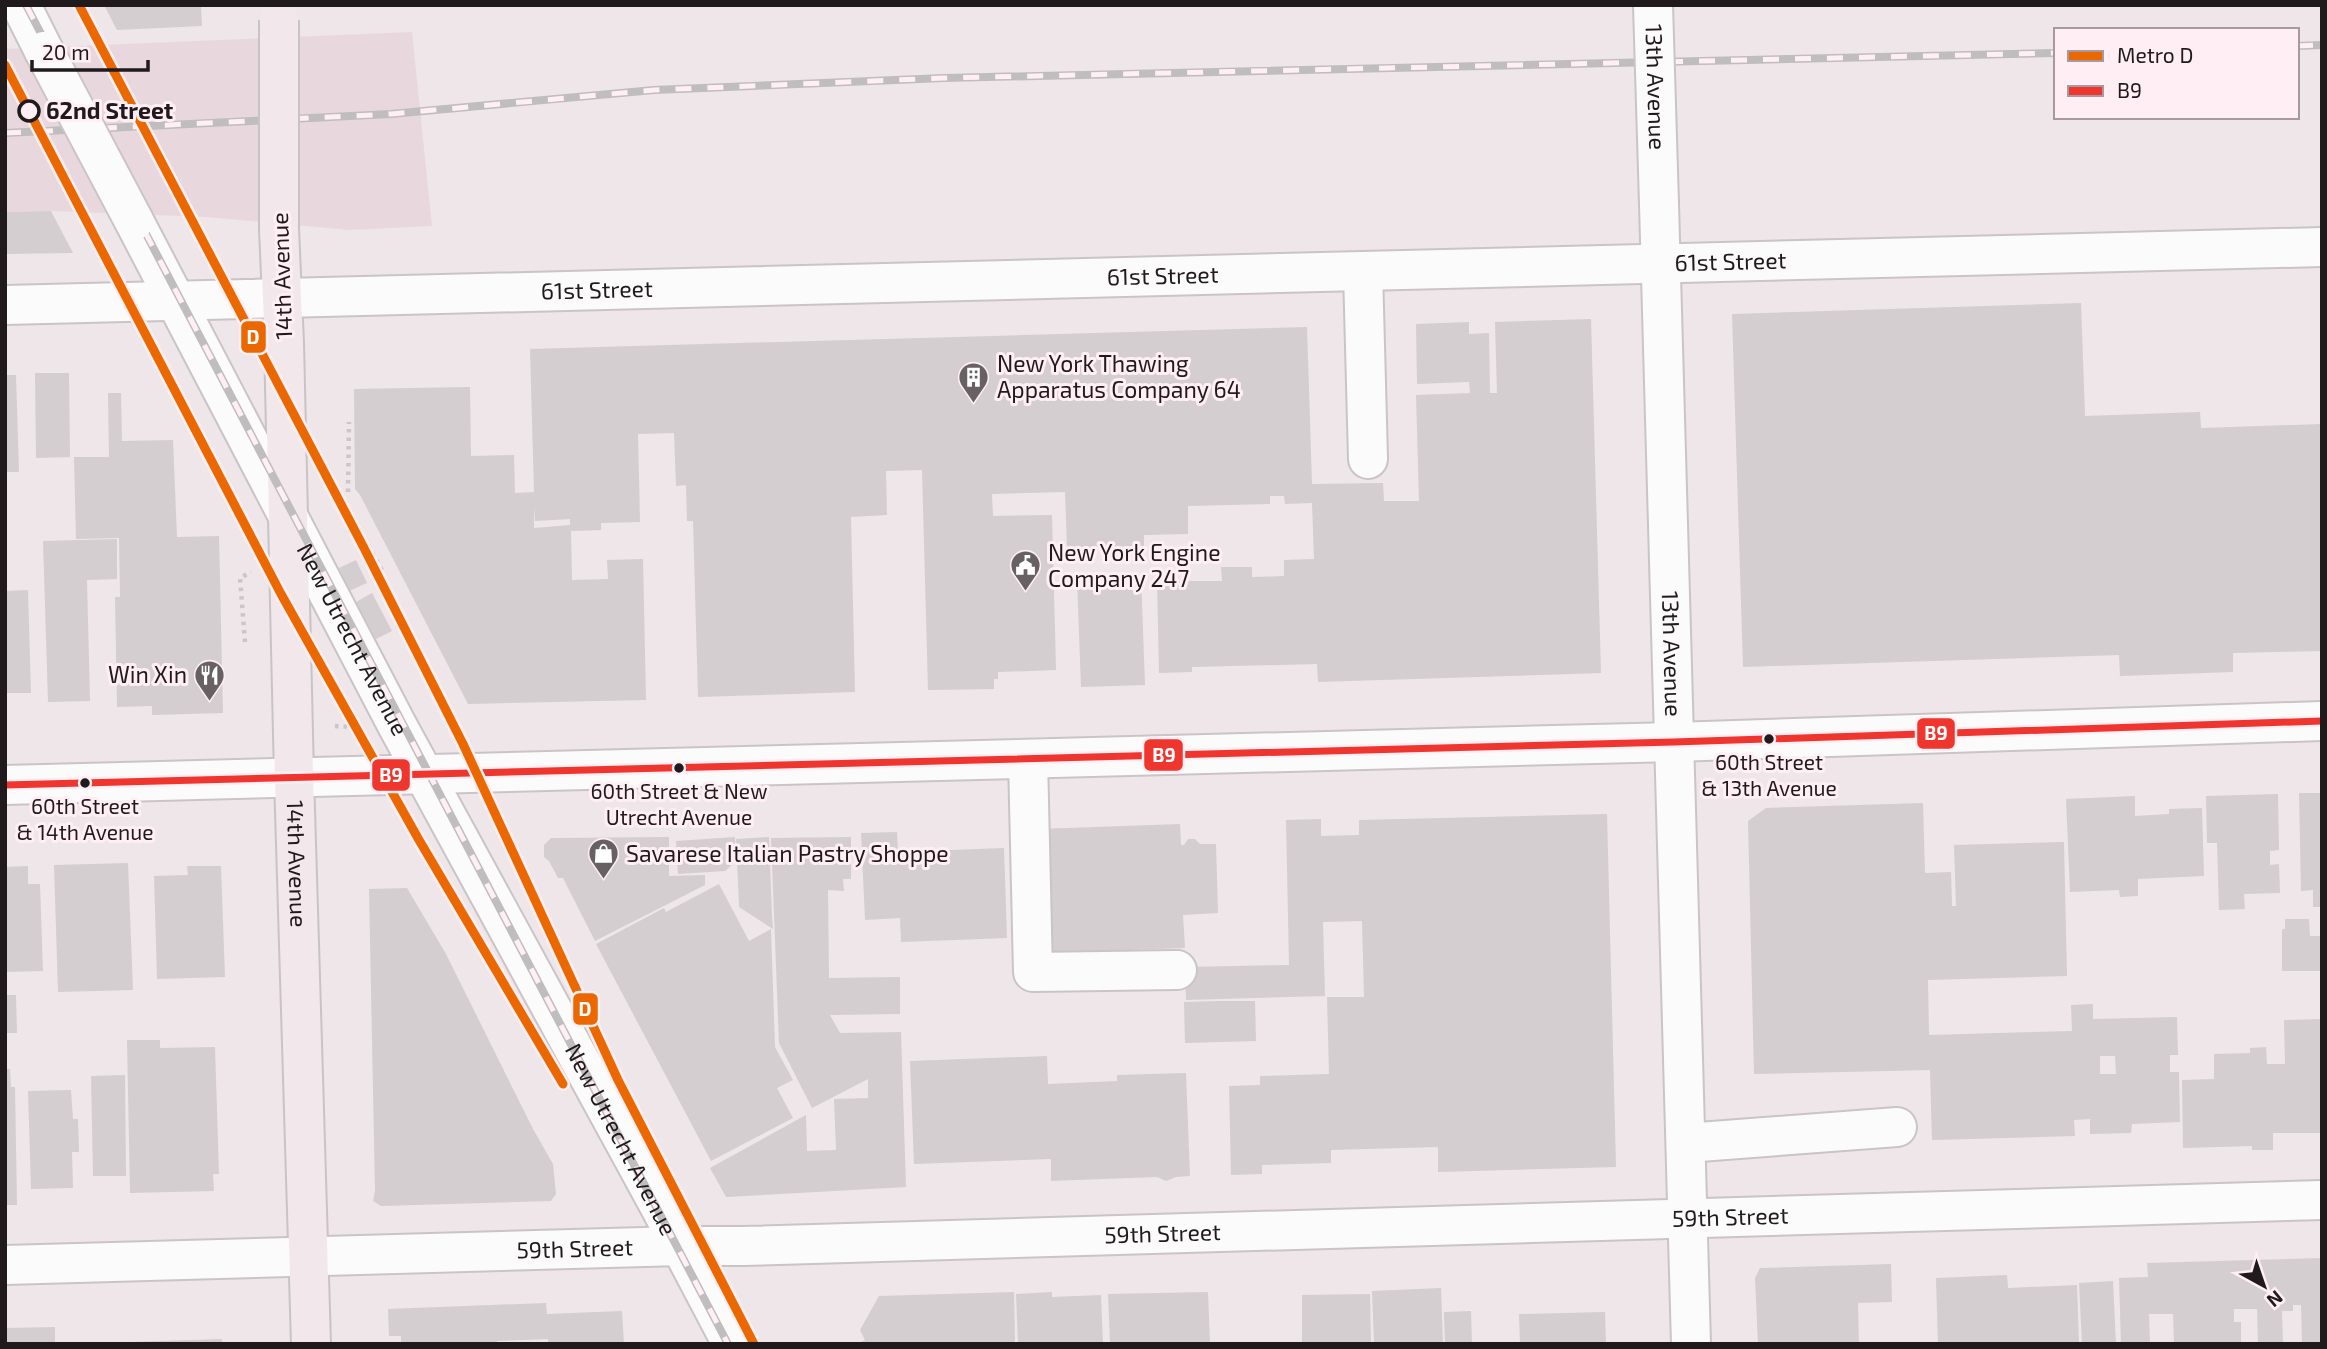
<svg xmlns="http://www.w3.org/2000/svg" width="2327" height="1349" font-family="'Exo 2',sans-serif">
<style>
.built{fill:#e8d8de}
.building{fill:#d4ced0;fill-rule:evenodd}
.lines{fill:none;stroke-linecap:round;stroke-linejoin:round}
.minor-casing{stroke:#cac4c6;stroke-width:42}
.major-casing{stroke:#c8c4c5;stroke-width:42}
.path{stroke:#cac7c8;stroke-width:4.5;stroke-dasharray:3.5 5;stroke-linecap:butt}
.minor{stroke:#fcfbfc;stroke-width:38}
.major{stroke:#f2e8ec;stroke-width:38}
.rail-casing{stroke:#c0bdbe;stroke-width:8}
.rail{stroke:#ffeff5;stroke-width:5;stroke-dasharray:16;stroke-linecap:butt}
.minor-bridge-casing{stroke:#cac4c6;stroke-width:42;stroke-linecap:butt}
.major-bridge-casing{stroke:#c8c4c5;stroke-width:42;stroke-linecap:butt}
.minor-bridge{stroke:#fcfbfc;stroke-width:38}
.major-bridge{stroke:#f2e8ec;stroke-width:38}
.bus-1-casing{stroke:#ffeff5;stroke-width:12}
.bus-1{stroke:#ee352e;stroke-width:7}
.metro-1-casing{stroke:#ffeff5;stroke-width:14}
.metro-1{stroke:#eb6800;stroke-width:9}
.stop-dot{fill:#ffeff5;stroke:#201a1d;stroke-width:3.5}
.bus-dot{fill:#201a1d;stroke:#ffeff5;stroke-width:2.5}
.labels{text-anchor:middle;stroke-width:6;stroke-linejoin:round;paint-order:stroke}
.bus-label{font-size:21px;fill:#201a1d;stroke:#ffeff5}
.street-label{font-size:23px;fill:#201a1d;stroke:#ffeff5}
.stop-label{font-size:23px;font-weight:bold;fill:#201a1d;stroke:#ffeff5;text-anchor:start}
.poi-label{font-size:23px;fill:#201a1d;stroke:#ffeff5;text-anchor:start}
.line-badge{stroke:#ffeff5;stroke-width:2.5}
.badge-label{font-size:19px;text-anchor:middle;font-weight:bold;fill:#fff}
</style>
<rect width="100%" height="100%" fill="#eee6e9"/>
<path class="built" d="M412,32L432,226L349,230L207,217L51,211L5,212V49Z"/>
<path class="building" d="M104,5H201L202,26L117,30Z
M51,211L73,253L5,254V212Z
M2081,303L2085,416L2200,412L2201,428L2322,424V651L2233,653V672L2120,676L2119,655L1743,667L1732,314Z
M1591,319L1601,673L1318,682L1317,664L1192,667V672L1159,673L1157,581H1222L1221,567H1252V577L1284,576V560L1314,559L1312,503L1285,504L1284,496H1270V504L1188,506V534L1144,535V546L1067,548L1065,492L992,494L993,516L1052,515L1056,670L998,672V679H994V689L928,690L922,470L886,471L887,515L851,517L855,692L698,697L693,521H687L686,485L676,486L674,433L638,434L640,522L601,523V530L571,531L572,580L608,579L607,560L643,559L646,700L468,704L360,495L355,489L354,389L470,387L471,456L514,455L515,493L534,492L530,349L1307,327L1312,484L1383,483L1384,501H1419L1416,395L1470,393L1469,382L1417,384L1416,324L1469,322V334L1489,333L1490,393H1497L1495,322ZM534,505L535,521L570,519V525L534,528Z
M35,373H69L70,457L36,458Z
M5,375H16L19,472H5Z
M108,393H121L122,441L173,440L177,537L219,536L223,713L152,715V706L117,707L115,597H120L119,538L76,539L74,457H109Z
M117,539V579L87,580L90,701L48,702L43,541Z
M356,560L367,583L349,591L339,568Z
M1141,576L1145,685L1081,687L1077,579Z
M28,590L31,693H5V591Z
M372,593L392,631L376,639L356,602Z
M2299,793H2322V907H2313V890L2301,891Z
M2278,794L2279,850L2270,851V865L2279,864L2280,893L2244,894L2245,909L2219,910L2217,843H2207L2206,796Z
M2135,796V816L2169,814V809L2202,808L2204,876L2138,879V896L2120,897L2119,890L2070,892L2066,799Z
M1923,803L1925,873L1951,872L1952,906H1956L1954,845L2064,842L2067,976L1928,980L1929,1035L2072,1031L2071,1005L2093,1004V1019L2177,1017L2178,1055H2170V1072H2179L2180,1122L2132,1124L2131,1133L2090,1134V1119L2074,1120L2075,1136L1932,1140L1930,1070L1754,1074L1748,821L1766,808ZM2100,1056H2115L2116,1074H2100Z
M1607,814L1616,1167L1438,1172V1147L1331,1150V1163L1262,1165V1174L1231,1175L1229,1086L1260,1085V1076L1329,1074L1327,997H1364L1362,921L1323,922L1325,996L1186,1000L1185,967L1289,965L1286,820L1321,819V836L1359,835V820Z
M1180,824L1181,845H1184L1188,839H1195L1200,844H1216L1218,913L1183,915L1185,948L1042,953L1038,829Z
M897,832L898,852L1004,848L1007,938L901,942L900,918L865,920L861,833Z
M669,837V876L705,875V885L595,941L563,878H558L549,861L544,857V845L551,838H558Z
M735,837L736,861L725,871L678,874L676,841Z
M769,837L772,916L773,929L739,907V904L736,839Z
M851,837V879H843L844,891L828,890L829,978L900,977V1014L830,1015L840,1033L901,1032L906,1187L726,1197L710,1168L806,1115L807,1151L836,1150L834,1099L868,1098V1079L812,1108L779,1043L771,838Z
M128,863L133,990L58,992L54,865Z
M28,866V884H40L43,971L5,972V867Z
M187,866H221L225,977L157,979L154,876L188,875Z
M719,884L749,941L771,929L775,1047L793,1080L777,1088L793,1118L711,1161L596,944L664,908L666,912Z
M407,888L446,954L533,1129L553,1164L556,1194L551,1201L381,1206L373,1201L375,1191L369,889Z
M2285,919H2309L2310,936H2322V971H2282V929H2285Z
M5,995H16L17,1033H5Z
M1219,1001H1255L1256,1041L1185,1043L1184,1002Z
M2322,1019V1133H2273V1150H2252V1146L2183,1148L2182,1080L2214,1079V1054L2250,1053V1048L2266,1047L2267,1064H2285L2284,1020Z
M127,1040H160V1048L215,1047L219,1174H213L214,1191L130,1193Z
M1047,1056L1048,1084L1117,1081V1075L1186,1073L1190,1176L1176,1177L1166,1181L1157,1177L1051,1181V1159L914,1164L910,1061Z
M5,1069H10L11,1087H15L17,1205H5Z
M125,1075L126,1176H93L91,1076Z
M71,1090L73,1119H78L79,1152H72L73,1188L31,1189L28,1091Z
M2322,1258V1344H2302L2301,1305H2293V1311H2282L2283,1344H2258L2257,1309H2234V1322H2241V1344H2174L2173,1314H2149L2150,1344H2121L2119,1278L2148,1277L2147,1263Z
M1891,1264L1892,1302L1858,1303L1859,1344H1758L1755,1278L1760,1268Z
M2007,1275L2008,1288L2077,1285L2079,1344H1938L1936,1278Z
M2113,1281L2116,1344H2082L2079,1283Z
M1441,1288L1443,1344H1374L1372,1291Z
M1014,1292L1015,1341L1011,1344H857L865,1340L860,1330L879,1296Z
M1052,1292V1297L1101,1295L1103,1344H1018L1016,1294Z
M1208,1292L1210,1344H1110L1108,1294Z
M1370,1294L1371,1344H1302V1295Z
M546,1303L547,1314L622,1311L624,1344H548V1339L497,1341V1344H401V1336H389L388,1309Z
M1471,1311L1472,1344H1445L1444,1312Z
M1605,1312L1606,1344H1520L1519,1314Z
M55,1327V1344H5V1328Z
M222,1339V1344H129V1342Z"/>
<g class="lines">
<defs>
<g id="minor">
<path d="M21,5L44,51"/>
<path id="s1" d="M1659,204L1691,1344"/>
<path id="s2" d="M134,221L397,725L661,1209L732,1344"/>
<path d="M1363,271L1368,459"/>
<path id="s3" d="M5,305L2322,247"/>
<path d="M1028,759L1033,972L1177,970"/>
<path d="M5,785L1674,742L2322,721"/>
<path d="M1686,1143L1897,1127"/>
<path id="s4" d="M5,1265L681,1246H743L2322,1200"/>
</g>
<g id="major">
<path id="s5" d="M279,229L284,343L294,777L311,1344"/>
</g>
</defs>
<use href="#minor" class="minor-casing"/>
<use href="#major" class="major-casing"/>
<path class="path" d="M348,492L349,422
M368,545L384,574
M245,642L240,578L251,572
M335,726L355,727"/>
<use href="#minor" class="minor"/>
<use href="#major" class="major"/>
<defs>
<g id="rail">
<path id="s6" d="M26,5L728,1344"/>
<path d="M2297,46L2322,45"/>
<path d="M5,133L391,114L654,90L944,78L2056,53"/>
</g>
</defs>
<use href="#rail" class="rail-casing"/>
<use href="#rail" class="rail"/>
<defs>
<g id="minor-bridge">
<path id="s7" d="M1653,5L1659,204"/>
<path d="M44,51L134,221"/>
</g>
<path id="major-bridge" d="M279,20V229"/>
</defs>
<use href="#minor-bridge" class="minor-bridge-casing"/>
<use href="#major-bridge" class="major-bridge-casing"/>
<use href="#minor-bridge" class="minor-bridge"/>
<use href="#major-bridge" class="major-bridge"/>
<defs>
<path id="bus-1" d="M5,785L1674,742L2322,721"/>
</defs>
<use href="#bus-1" class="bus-1-casing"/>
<use href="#bus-1" class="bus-1"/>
<defs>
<path id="metro-1" d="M79,5L364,548L463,744L618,1080L754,1344
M5,65L281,594L419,840L563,1084"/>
</defs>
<use href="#metro-1" class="metro-1-casing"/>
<use href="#metro-1" class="metro-1"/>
</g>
<defs>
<symbol id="building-pin" viewBox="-11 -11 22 30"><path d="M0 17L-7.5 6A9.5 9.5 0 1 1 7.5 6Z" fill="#686164" stroke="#ffeff5"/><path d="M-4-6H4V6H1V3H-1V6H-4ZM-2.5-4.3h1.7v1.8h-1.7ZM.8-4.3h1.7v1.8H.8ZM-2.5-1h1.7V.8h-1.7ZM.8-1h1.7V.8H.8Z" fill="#fff"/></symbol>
<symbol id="civic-pin" viewBox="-11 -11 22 30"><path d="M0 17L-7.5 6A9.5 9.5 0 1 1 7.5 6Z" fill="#686164" stroke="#ffeff5"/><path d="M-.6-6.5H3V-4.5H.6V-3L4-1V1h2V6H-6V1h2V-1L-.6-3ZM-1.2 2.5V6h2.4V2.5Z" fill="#fff"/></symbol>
<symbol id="restaurant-pin" viewBox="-11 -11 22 30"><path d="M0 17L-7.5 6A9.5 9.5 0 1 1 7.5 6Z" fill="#686164" stroke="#ffeff5"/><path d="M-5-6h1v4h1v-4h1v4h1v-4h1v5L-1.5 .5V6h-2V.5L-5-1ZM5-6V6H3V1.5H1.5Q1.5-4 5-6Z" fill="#fff"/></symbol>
<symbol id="shop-pin" viewBox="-11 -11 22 30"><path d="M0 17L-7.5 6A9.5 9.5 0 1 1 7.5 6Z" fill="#686164" stroke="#ffeff5"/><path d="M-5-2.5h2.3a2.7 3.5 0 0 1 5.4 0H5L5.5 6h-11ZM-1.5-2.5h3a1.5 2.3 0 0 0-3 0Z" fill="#fff"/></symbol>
</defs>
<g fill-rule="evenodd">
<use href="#building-pin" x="956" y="360" width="35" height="47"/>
<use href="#civic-pin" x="1008" y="548" width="35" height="47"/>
<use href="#restaurant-pin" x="192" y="658" width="35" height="47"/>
<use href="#shop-pin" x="586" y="836" width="35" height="47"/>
</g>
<circle class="stop-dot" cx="29" cy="111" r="10"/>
<g class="bus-dot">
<circle cx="1769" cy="739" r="6"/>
<circle cx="679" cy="768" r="6"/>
<circle cx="85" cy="783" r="6"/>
</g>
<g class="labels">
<g class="bus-label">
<text x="1769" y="770">60th Street<tspan x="1769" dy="26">&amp; 13th Avenue</tspan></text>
<text x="679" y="799">60th Street &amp; New<tspan x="679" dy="26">Utrecht Avenue</tspan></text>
<text x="85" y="814">60th Street<tspan x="85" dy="26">&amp; 14th Avenue</tspan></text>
</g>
<g class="street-label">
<text dy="8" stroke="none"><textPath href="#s7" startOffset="82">13th Avenue</textPath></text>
<text dy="8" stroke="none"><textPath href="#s3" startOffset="1726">61st Street</textPath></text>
<text transform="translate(282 276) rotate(-92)" y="8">14th Avenue</text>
<text dy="8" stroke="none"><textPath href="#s3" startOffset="1158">61st Street</textPath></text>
<text dy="8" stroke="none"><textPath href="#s3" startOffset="592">61st Street</textPath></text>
<text dy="8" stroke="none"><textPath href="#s2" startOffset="472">New Utrecht Avenue</textPath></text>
<text dy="8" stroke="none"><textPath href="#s1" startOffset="450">13th Avenue</textPath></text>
<text dy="8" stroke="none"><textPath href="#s5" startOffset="635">14th Avenue</textPath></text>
<text dy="8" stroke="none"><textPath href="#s6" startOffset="1281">New Utrecht Avenue</textPath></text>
<text dy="8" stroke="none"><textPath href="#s4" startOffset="1726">59th Street</textPath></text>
<text dy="8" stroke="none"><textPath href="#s4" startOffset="1158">59th Street</textPath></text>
<text dy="8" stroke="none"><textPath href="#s4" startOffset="570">59th Street</textPath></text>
</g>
<g class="stop-label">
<text x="46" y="119">62nd Street</text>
</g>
<g class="poi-label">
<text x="997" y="372">New York Thawing<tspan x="997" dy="26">Apparatus Company 64</tspan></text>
<text x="1048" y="561">New York Engine<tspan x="1048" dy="26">Company 247</tspan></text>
<text x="187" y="683" text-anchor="end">Win Xin</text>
<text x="626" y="862">Savarese Italian Pastry Shoppe</text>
</g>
</g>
<g class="line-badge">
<rect x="240" y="320" width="27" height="34" rx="7" fill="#eb6800"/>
<rect x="1916" y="717" width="40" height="33" rx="7" fill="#ee352e"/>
<rect x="1143" y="738" width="41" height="34" rx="7" fill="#ee352e"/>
<rect x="371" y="758" width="40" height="34" rx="7" fill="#ee352e"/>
<rect x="572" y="992" width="27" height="34" rx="7" fill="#eb6800"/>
</g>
<g class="badge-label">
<text x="253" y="344">D</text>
<text x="1936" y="740">B9</text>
<text x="1164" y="762">B9</text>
<text x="391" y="782">B9</text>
<text x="585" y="1016">D</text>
</g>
<rect width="2327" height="1349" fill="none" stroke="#201a1d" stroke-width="14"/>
<rect x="2054" y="28" width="245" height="91" fill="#ffeff5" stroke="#a69a9f" stroke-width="2"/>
<rect x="2068" y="51" width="35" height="10" fill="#eb6800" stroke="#a69a9f" stroke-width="2"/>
<text x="2117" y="63" font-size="21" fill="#201a1d">Metro D</text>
<rect x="2068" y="86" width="35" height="10" fill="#ee352e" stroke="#a69a9f" stroke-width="2"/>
<text x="2117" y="98" font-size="21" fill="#201a1d">B9</text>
<g transform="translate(2264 1286) rotate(140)" stroke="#ffeff5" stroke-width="5" paint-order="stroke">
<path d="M0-5L12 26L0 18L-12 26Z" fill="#201a1d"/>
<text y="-10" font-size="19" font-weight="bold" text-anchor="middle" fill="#201a1d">N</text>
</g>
<path d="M32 60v10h116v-10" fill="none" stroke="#201a1d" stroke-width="3.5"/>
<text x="42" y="60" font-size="21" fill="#201a1d" stroke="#ffeff5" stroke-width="5" paint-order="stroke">20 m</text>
</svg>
